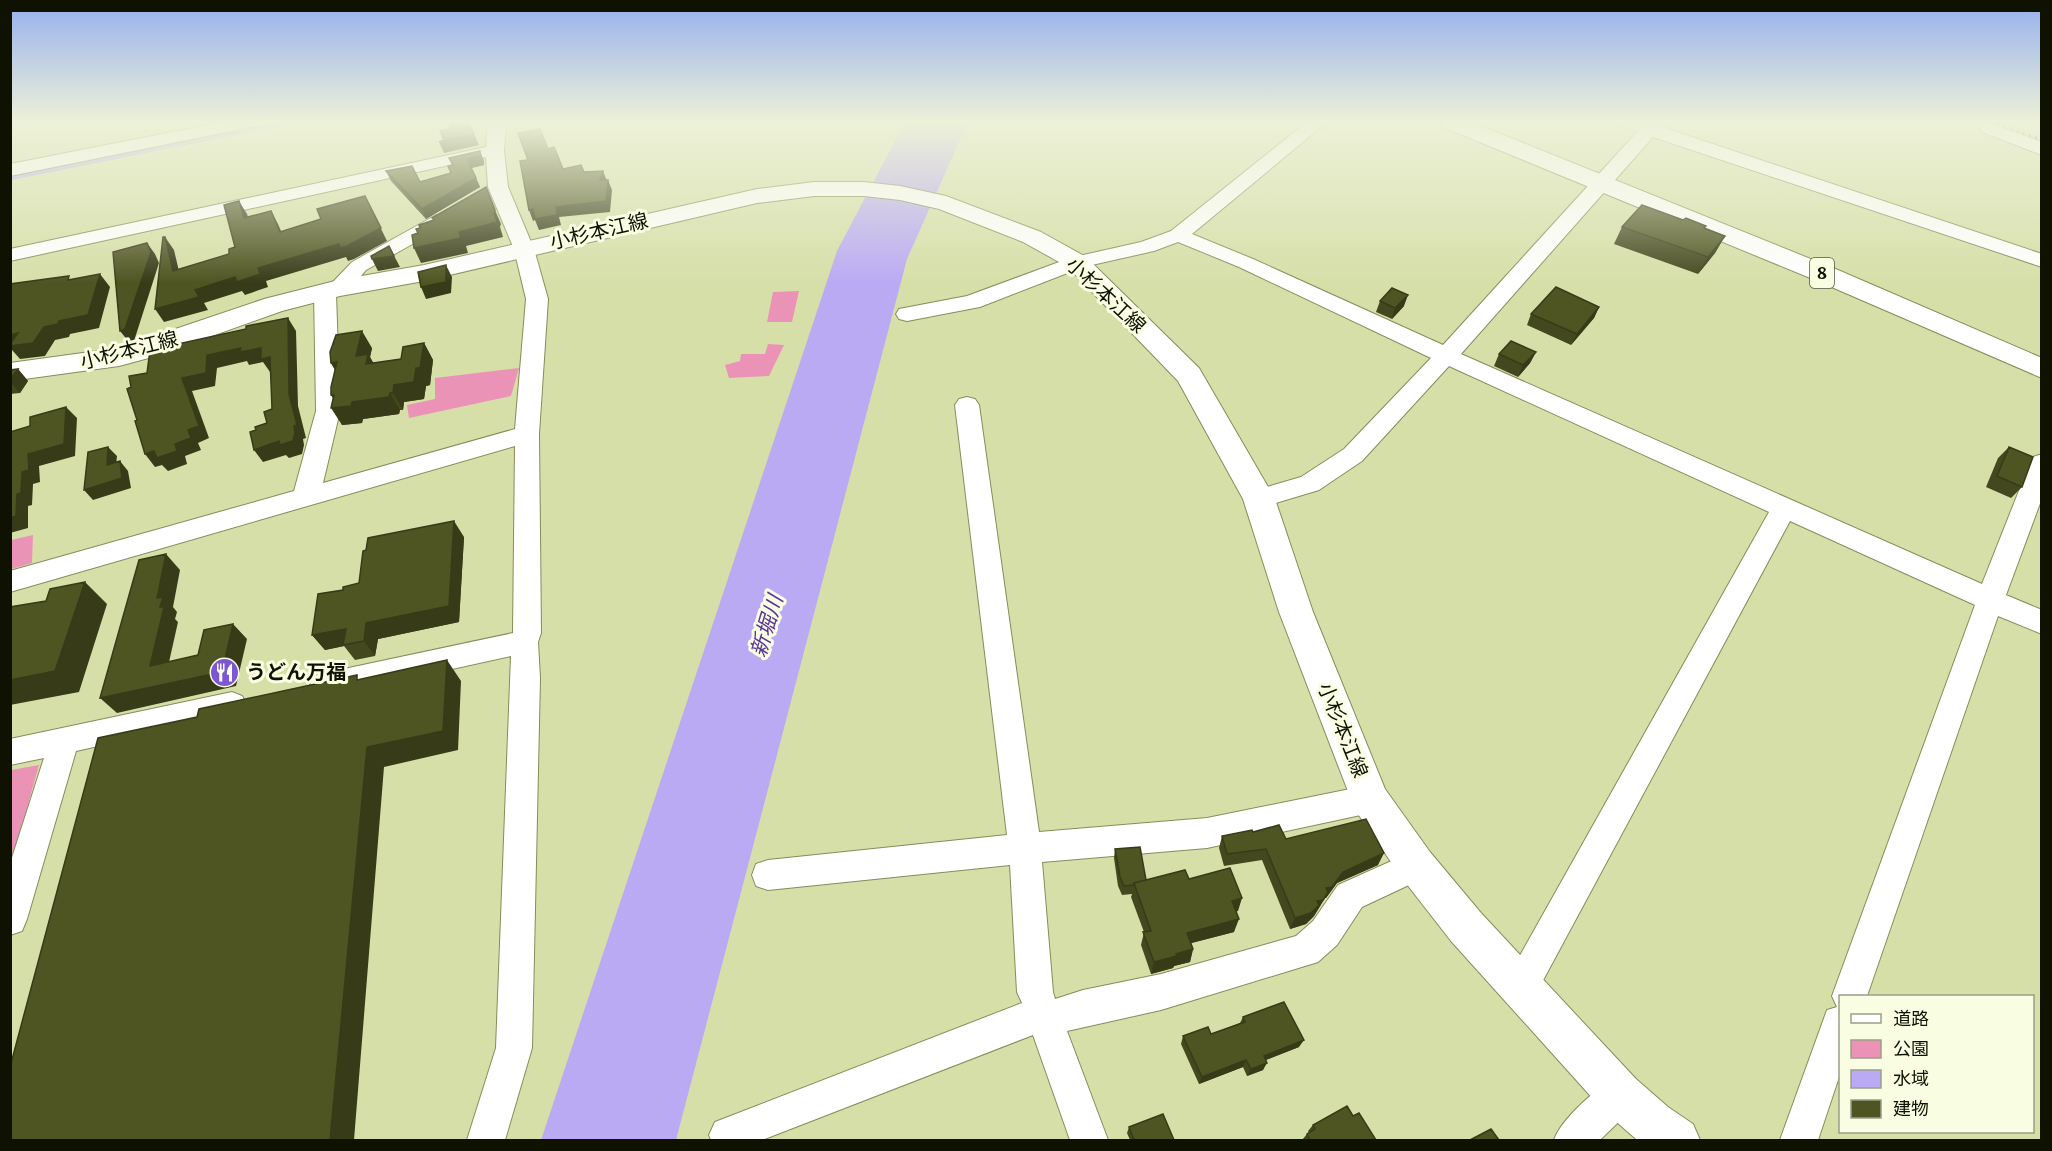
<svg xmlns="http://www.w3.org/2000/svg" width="2052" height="1151" font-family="Lora,'Noto Sans JP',serif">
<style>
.green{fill:#eb93b7}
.water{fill:#baaaf4}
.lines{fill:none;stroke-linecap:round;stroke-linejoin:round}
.stream{stroke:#baaaf4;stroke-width:4.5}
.minor-casing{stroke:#868c59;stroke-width:2}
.major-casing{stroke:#868c59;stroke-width:2}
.highway-casing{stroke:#868c59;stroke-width:2}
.minor{fill:#fff;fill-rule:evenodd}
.major{fill:#fff;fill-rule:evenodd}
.highway{fill:#fff;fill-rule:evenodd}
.rail{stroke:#676c4b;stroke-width:4;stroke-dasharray:2 4.5;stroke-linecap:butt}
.wall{fill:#44481e}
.shaded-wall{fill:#373b18}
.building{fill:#4f5423;stroke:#373b18;stroke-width:1.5}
.labels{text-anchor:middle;stroke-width:6;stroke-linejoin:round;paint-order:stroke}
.shield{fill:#f9fde2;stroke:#565844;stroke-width:1.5}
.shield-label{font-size:18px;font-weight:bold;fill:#101201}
.street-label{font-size:20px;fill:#101201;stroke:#f9fde2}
.poi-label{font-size:20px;font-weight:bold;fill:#101201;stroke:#f9fde2;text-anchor:start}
.water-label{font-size:21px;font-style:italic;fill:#57339c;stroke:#f9fde2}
</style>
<rect width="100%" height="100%" fill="#d7dfa9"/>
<path class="green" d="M799,291L792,322H767L773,292Z
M768,344L784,345L769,376L729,378L725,365L740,361L741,354H765Z
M519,368L511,396L409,418L407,405L435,399V378Z
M33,535L32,563L11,569V540Z
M39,765L11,865V770Z"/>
<path class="water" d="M905,122H968L907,259L676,1140H541L837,251Z"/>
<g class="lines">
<path class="stream" d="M10,178L289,122"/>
<defs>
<path id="minor" d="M223,122H260L257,126L251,127L10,176V164Z
M488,122H506L504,150L508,187L534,249L548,299L539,434L541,633L538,642L540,678L532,1048L505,1140H467L496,1048L511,656L325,697L315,694L310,685L315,676L325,673L513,633L515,446L10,592V571L294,491L316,411L314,292L317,287L329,286L352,262L436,215H450L453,219L450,223L366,270L347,293L336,294L340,411L323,483L515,429L526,299L514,249L488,187L486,157L10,261V249L486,147Z
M1307,122H1327L1192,234L1253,259L1443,345L1638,131L1622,126L1619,122H1666L1662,127L2042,254V267L1653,137L1461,354L1982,584L2030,463L2033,457L2042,454V498L2006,595L2042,610V634L1998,616L1867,996H1840V1074L1818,1140H1780L1827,1010L1837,1007L1832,996L1975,605L1790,521L1533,999L1521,1004L1509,999L1504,987L1509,975L1769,512L1449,366L1362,461L1319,490L1259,508L1250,506L1246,499L1250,492L1301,477L1344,449L1431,358L1239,267L1178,242L1154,251L1083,267L980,307L907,321L899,319L896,314L899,309L967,296L1070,258L1141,242L1171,231Z
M1988,122L2042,142V155L1982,132L1979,128L1982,124Z
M967,397L975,399L979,405L1039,832L1207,818L1370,785L1381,789L1386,799L1381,809L1370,813L1207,848L1042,862L1053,992L1055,999L1083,990L1161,974L1296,936L1313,921L1338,885L1416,850L1428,854L1432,865L1428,876L1362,907L1337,945L1318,962L1161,1010L1067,1031L1108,1140H1070L1033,1035L762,1140H711L709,1135L715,1122L1022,1003L1017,992L1010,865L768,890L756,886L752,875L756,864L768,860L1007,835L955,405L959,399Z
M232,692L242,696L247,705L242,714L76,751L27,919L22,931L10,935V864L44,758L10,765V739Z
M1620,1076L1633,1082L1639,1095L1633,1108L1600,1140H1554C1561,1119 1599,1085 1620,1076Z"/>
<path id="major" d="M814,182H864L900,186L946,196L1041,232L1086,257L1199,368L1275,499L1313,612L1385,789L1430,852L1481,913L1636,1079L1668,1107L1693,1124L1700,1140L1636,1139L1604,1111L1451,941L1402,878L1356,811L1351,799L1279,612L1243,499L1178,381L1068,267L1023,242L939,209L900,200L864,196H814L757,203L424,281L340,296L282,311L156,356L119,366L10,381V363L119,348L264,299L339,280L424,265L757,189Z"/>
<path id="highway" d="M1440,122H1471L1838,270L2042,358V378L1820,282L1443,127Z"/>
</defs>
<use href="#minor" class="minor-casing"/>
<use href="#major" class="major-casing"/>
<use href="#highway" class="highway-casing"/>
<use href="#minor" class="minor"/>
<use href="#major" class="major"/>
<use href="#highway" class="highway"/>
<path class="rail" d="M1992,122L2042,140"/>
</g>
<path class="wall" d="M480,151L484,161V165L471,168L480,187L426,219L391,181L386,171L420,182L451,173L452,165L449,158Z
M1683,220L1706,226L1705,228L1725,236L1715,253L1698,274L1614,244L1622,227Z
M1380,301L1404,306L1392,319L1376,312Z
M1599,307L1594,318L1571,345L1527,325L1531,314Z
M424,343L433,360L430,385L426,386L424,399L404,402L403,410H400L399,414L363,419L362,423L342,425L333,398L331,395L335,370L331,363L372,348L370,357L373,363L401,359Z
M1536,352L1530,363L1518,377L1494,366L1499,354Z
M18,369L28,381L20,393L10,394V370Z
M2009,447L2022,487L2011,498L1986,487L1998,458Z
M464,537L459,622L378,639L375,656L355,660L344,646L325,650L312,635L359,583Z
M1253,832L1286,839L1378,865L1337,883L1326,898H1325L1314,916L1306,924L1290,929L1262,860L1224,866L1219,848L1222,836Z
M1115,849L1146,880L1189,879L1238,911H1236L1234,932L1191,943L1193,949L1190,962L1174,966L1173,968L1151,974L1141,945L1144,932L1131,897L1132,894L1122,895L1118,886L1114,858Z
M1243,1017L1299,1047L1266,1060L1263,1070L1247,1076L1243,1067L1199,1084L1181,1044L1183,1036L1211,1034L1240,1023Z
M1353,1116L1375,1140H1302L1307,1134L1309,1133L1308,1131L1313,1125Z
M1129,1127L1174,1140H1130L1127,1133Z"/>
<path class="shaded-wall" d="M474,134L479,145L444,153L439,142Z
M480,151L484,161V165L471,168L467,159Z
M603,171L607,181L600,180Z
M476,178L480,187L426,219L422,209Z
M608,180L612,190L610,212L559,217L561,225L539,230L535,220L533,221L529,210L556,207Z
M365,196L387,241L354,259L348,261L346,257L266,281L268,287L245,295L242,291L204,303L208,310L164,322L155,309L195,290L258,268Z
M239,201L247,214L252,230L244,218Z
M495,210L501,224L500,227L503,237L466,246L468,253L421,263L414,248L459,232L494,213Z
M271,211L278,224L287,245L280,232Z
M1725,236L1715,253L1698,274L1708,257Z
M165,237L174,250L182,284L173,271Z
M147,243L155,254L159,263L134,341L129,342L120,331Z
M389,246L400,267L378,271L372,259Z
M446,265L452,277L451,293L426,299L421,287Z
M100,274L110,287L99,328L70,334L69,337L55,340L45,356L20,359L12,350H10V335L59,321Z
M1408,295L1404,306L1392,319L1395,308Z
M1599,307L1594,318L1571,345L1577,334Z
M288,318L296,331L298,406L306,438L303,439L304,445L302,454L289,458L286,455L263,462L254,450L294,426L289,394Z
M362,331L372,348L370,357L378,371L356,356Z
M424,343L433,360L430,385L426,386L424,399L404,402L403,410L393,393L394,385L416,368Z
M241,348H261L270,357L279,370L270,372L263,362L249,365L247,361L217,368L215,386L192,391L209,438L198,443L201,450L185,456L187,464L168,471L162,465L155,467L145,454L175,444L188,430L182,378L207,355Z
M1536,352L1530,363L1518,377L1523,365Z
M337,362L341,380L331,363Z
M18,369L28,381L20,393L10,382V380Z
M390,393L400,410L399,414L363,419L362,423L342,425L331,408L339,407L331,395H334L352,402Z
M66,407L77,418L75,456L39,466L40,482L33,484L32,505L28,506V528L10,533V518L22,472L28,454Z
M108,447L117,456L115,475L107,465Z
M120,461L128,471L131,488L93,500L84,490Z
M454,521L464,537L459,622L378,639L375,656L364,641L366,623Z
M166,554L180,570L173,607L177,612L175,619L178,622L165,680L150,666L160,607L157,598Z
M85,582L107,604L79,692L10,705V680Z
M233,624L247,639L236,686L117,713L100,698L222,672Z
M346,629L343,645L344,646L325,650L312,635Z
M447,660L461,681L458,750L384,767L354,1140H330L367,747Z
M1384,853L1378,865L1337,883L1326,898H1325L1314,916L1306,924L1290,929L1295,918L1343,872Z
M1242,898L1238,911L1227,914L1232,901Z
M1239,919L1234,932L1184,945L1187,933Z
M1193,949L1190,962L1174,966L1173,968L1151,974L1154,962Z
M1304,1040L1299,1047L1260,1062L1264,1056Z
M1246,1060L1243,1067L1199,1084L1202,1077Z
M1267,1063L1263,1070L1247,1076L1251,1069Z"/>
<path class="building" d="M450,122H468L474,134L439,142L444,140L440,131L450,129Z
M540,129L548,149L554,147L563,169L581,165L584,172L603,171L600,180H608L606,201L556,207L557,215L535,219L533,209L529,210L520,161L528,160L518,133Z
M480,151V155L467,159L476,178L422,209L386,171L412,166L420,182L451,173L448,166L453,165L449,158Z
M486,187L495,210L494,213L497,222L459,232L461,238L414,248L412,235L418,233L416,229L420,228L419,225L434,220L432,218Z
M365,196L381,228L347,246L340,248L339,244L258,268L260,274L237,282L235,277L195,290L199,297L155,309L163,237H165L173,271L229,254V249L235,247L224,205L239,201L244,218L271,211L280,232L321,219L317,209Z
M1642,205L1683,220L1686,218L1706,226L1704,228L1725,236L1708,257L1622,227Z
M147,243L151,252L125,329L120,331L113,252Z
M389,246L394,256L372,259L371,256Z
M446,265V282L421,287L418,272Z
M100,274L88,315L59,321L58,324L44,327L33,343L10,346V344L18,333L10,335V284L69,276L68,280Z
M1556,287L1599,307L1577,334L1531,314Z
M1392,288L1408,295L1395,308L1380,301Z
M288,318L289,394L297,425L294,426L295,432L293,441L280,445L279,441L254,450L250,432L256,430L255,427L267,423L264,412L272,409L270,357L261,359V348L240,352L241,348L207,355L206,373L182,378L199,426L188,430L191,438L175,444L177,451L157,458L154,451L145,454L135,421L137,420L127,389L131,387L129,376L147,373L150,350L246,329V326Z
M362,331L356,356L368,354L366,364L401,359L403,347L424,343L420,368H416L414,382L394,385L393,393H390L389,397L352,402L351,406L331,408L334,395H331V387L337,362L331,363L330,352L336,335Z
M1511,341L1536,352L1523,365L1499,354Z
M18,369L10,380V370Z
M66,407L64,444L28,454L29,470L22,472L21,493L17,494L16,516L10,518V432L30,426V417Z
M108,447L107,465L120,461L122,478L84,490L88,452Z
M2009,447L2033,457L2022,487L1997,476Z
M454,521L449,606L366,623L364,641L343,645L346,629L312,635L318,594L343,590V587L359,583L363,551L366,550L368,538Z
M166,554L157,598L163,597L160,607H164L150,666L198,655L204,630L233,624L222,672L100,698L139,560Z
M85,582L55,671L10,680V607L46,601L50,589Z
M447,660L443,731L367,747L330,1140H10V1067L98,738L197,717L199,709L357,675V680Z
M1366,819L1384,853L1343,872L1332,887L1326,888L1328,892L1323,900L1317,901L1319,905L1311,913L1295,918L1266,849L1227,854L1222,836L1252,830L1253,832L1279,825L1286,839Z
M1140,847L1146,880L1134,883L1133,885L1124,886L1120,877L1115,849Z
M1230,868L1242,898L1232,901L1239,919L1187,933L1193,949L1176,954L1177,956L1154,962L1143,932L1151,931L1134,883L1185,870L1189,879Z
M1284,1002L1304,1040L1264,1056L1267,1063L1251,1069L1246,1060L1202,1077L1183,1036L1208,1027L1211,1034L1245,1022L1243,1017Z
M1347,1106L1353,1116L1359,1113L1376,1140H1310L1307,1134L1315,1129L1313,1125Z
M1163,1114L1174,1140H1134L1129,1127Z
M1491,1129L1499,1140H1470Z"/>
<linearGradient id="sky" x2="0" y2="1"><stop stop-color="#95b0ed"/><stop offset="0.43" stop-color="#edf1d8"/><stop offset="1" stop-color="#edf1d8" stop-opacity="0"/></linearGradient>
<rect width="2052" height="283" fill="url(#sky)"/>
<defs>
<symbol id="restaurant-disc" viewBox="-11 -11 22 22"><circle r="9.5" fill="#7d57d1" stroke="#f9fde2"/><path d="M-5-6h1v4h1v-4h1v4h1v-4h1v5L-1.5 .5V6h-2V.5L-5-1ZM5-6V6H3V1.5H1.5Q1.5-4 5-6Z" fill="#fff"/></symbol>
</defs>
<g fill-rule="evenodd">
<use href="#restaurant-disc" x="208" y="656" width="33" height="33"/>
</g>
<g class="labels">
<rect class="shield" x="1810" y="258" width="24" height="30" rx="4.5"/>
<g class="shield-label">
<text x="1822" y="279">8</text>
</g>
<g class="street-label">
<text transform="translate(599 231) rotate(-13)" y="7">小杉本江線</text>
<text transform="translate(1106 295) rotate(43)" y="7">小杉本江線</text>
<text transform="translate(129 350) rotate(-14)" y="7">小杉本江線</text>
<text transform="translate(1343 730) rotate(68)" y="7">小杉本江線</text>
</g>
<g class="poi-label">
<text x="246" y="679">うどん万福</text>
</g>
<g class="water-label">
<text transform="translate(767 626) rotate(-73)" y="7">新堀川</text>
</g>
</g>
<rect width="2052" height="1151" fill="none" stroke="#101201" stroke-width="24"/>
<rect x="1839" y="995" width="195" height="138" fill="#f9fde2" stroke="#9c9f88" stroke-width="1.5"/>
<rect x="1851" y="1014" width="30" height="9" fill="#ffffff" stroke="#9c9f88" stroke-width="1.5"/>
<text x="1893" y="1025" font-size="18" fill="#101201">道路</text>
<rect x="1851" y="1040" width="30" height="18" fill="#eb93b7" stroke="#9c9f88" stroke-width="1.5"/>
<text x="1893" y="1055" font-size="18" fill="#101201">公園</text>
<rect x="1851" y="1070" width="30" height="18" fill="#baaaf4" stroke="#9c9f88" stroke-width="1.5"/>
<text x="1893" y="1085" font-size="18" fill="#101201">水域</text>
<rect x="1851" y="1100" width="30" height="18" fill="#4f5423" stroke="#9c9f88" stroke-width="1.5"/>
<text x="1893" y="1115" font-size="18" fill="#101201">建物</text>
</svg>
